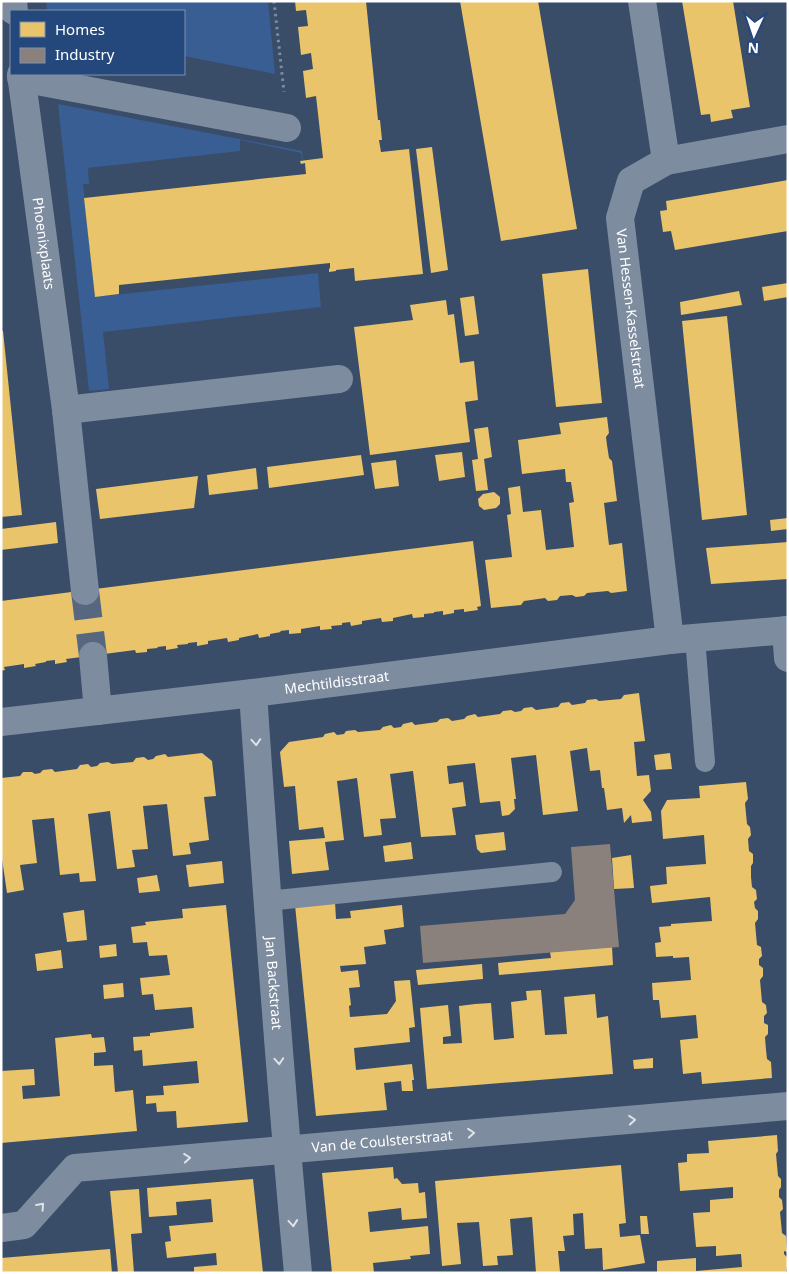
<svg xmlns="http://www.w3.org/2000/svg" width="789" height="1274" font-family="'Noto Sans',sans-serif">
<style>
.green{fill:#395e93}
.homes{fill:#e9c46a}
.industry{fill:#8a817c}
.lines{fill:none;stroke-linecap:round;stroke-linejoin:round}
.street-tunnel{stroke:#57677f;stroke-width:28;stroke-dasharray:28 14;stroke-linecap:butt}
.path{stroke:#7e8c9f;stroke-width:3;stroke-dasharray:2.5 4;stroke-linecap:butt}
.lane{stroke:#7e8c9f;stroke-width:20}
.street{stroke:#7e8c9f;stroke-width:28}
.oneway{stroke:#dfe2e7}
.labels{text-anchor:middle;stroke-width:5;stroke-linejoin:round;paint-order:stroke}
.street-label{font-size:14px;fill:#fff;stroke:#25487c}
</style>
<rect width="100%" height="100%" fill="#394c68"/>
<path class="green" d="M46,1H268L275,74L184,56V11H47Z
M58,104L302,151L303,160H302L301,153L240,140V151L88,168L89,184H83L95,297L318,273L321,307L103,332L109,389L89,391Z"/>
<path class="homes" d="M295,1H366L378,120H380L382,140H379L381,152L409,149L423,274L355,281L354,268L336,270V271L329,272V269L330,268V263L119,285V294L95,297L84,198L306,174L305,163L301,164L300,161L323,158L316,96L306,98L303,71L313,69L311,53L301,55L298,27L308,26L306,10L296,11Z
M460,1H538L577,229L501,241Z
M682,1H733L750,107L731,110L733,118L711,122L710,114L701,115Z
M432,147L448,270L431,273L416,149Z
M788,180V231L675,250L671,231L663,232L660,211L667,210L666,201Z
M588,269L602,403L556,407L542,274Z
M788,283V297L764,301L762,287Z
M739,291L742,305L681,315L680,302Z
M474,296L479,334L465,336L460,298Z
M446,300L448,315L454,314L460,363L474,361L478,400L465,402L470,442L370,455L354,327L413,320L410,305Z
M727,316L747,515L702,520L682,321Z
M1,331H3L22,515L1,517Z
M607,417L609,433L606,437L607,445L609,458L612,461L617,501L604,503L609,545L622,543L627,591L611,593L608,591L597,592L587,593L584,596L576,597L572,595L560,596L557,600L548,601L545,598L524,601L521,605L491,608L485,560L512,557L507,515L511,514L508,488L520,486L523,512L541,510L546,550L574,547L569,503L574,502L571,482H566L565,469L522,474L518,440L561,434L559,423Z
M488,427L492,457L484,459L488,490L476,491L472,460L478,459L474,429Z
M462,452L465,477L439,481L435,455Z
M361,455L364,475L269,488L267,467Z
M396,460L399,486L375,489L371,463Z
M256,468L258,489L209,495L207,475Z
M198,476L194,508L100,519L96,489Z
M494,492L500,497V504L496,508L484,510L479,506L478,499L483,494Z
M788,518V529L771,531L770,520Z
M56,522L58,543L1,550V529Z
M473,541L481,606L477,607L478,610L464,612V609L454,610V613L443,615V611L434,612V613L424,614V617L413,618L412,614L393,618V621L382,622L381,618L362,621V624L351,626L350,622L342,623V625L331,626L332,629L320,630V626L301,629V633L289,634V630L280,631L281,632L270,634V636L259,638L258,634L239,638V640L228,642L227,638L208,641V644L197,646V642L188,643V644L177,645L178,648L166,650V646L157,647L158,648L147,649V652L136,653L135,650L66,659L67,662L55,664V660L46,661V662L35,664L36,666L24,668V664L4,667L5,670L1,671V601Z
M788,542V579L711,584L706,548Z
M639,693L645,741L634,742L637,776L649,775L651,791L643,800L651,812L652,821L632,823L631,815L624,823L622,808L607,810L604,788H602L600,770L590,771L587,748L570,751L578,811L543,815L536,755L511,758L516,799H514L515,809L509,815L502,816L500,801L480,803L475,763L447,766L449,784L463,782L466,806L452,808L456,835L421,837L413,771L390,774L396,818L380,819L382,835L364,837L357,778L345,780L337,781L344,840L325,842L329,870L292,874L289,841L325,838L323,827L299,830L295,786L284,787L280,752L289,742L323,737L325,734L334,732L337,735L344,734L346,731L355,730L358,732L380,730L383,727L391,725L394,728L401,727L403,724L412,722L415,725L437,722L440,719L448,718L452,721L464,719L467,716L475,714L478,717L500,714L503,711L511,710L515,712L521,711L524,708L532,707L536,710L558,707L561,703L569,702L572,705L585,703L587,700L596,699L599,701L621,699L624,695Z
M202,753L212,761L216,796L204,797L209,840L189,843L191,854L173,856L167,804L143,806L148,849L132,850L135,867L117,869L110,811L88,814L96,881L80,882L79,873L60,875L54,818L32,820L37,863L20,865L24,890L7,893L1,852V778L20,776L23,772H32L35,774L40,773L43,770L52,769L55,772L77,769L80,765L88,764L91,767L97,766L100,763L108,762L112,764L133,762L136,758L144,757L148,760L153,759L156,756L165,754L168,757Z
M670,753L672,769L656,770L654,755Z
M746,782L748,799L745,803L747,824L750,827L751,835L748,839L749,851L753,854V863L751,866V877L752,887L756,890L757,899L754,902L755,908L758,911V919L755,923L757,945L761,947L762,956L759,959V965L763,968V976L760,980L762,1002L766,1005L767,1013L764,1016V1023L768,1025V1034L765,1037L766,1050L767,1059L771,1062L772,1078L702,1084L701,1072L683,1074L680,1040L698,1038L696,1015L661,1018L659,1000H653L652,983L691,980L689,957L673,958V956L656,957L655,943L661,942L659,927L671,926V924L712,921L710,897L652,903L650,886L667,884L666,867L706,864L704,835L663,839L661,811L667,800L700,798L699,786Z
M504,832L506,850L481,853L477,849L475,835Z
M411,842L413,859L385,862L383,846Z
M631,855L634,888L614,889L612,858Z
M222,861L224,883L189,887L186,865Z
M157,875L160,891L139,893L137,878Z
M335,902L336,919L351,918L350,911L402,905L404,927L384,930L386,944L364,947L366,964L340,966L341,972L358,970L360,987L349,988L351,1005L349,1006L350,1017L387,1014L396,1001L394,981L410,980L415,1027L409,1028L410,1042L354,1048L356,1070L412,1064L414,1080H412L413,1091H402L401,1081L384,1083L387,1110L316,1116L295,905Z
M226,905L248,1122L177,1128L176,1111L157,1112L156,1103L146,1104V1096L164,1095L163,1086L199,1083L197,1061L143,1066L142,1050L134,1051L133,1037L150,1036V1033L194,1028L192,1007L155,1010L153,994L142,995L140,978L170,975L167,955L149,956L147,942L133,943L131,927L146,925L145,922L183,918L182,909Z
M84,910L87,940L67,942L63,913Z
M116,944L117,956L100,958L99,946Z
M612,947L613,965L499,975L498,963L551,958L550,952Z
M61,950L63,968L37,971L35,954Z
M482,964L483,979L418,985L416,970Z
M123,983L124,997L104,999L103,985Z
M541,990L545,1035L567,1034L564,997L595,994L597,1018L608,1016L613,1074L427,1089L420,1008L448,1005L451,1036L443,1037V1044L462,1043L459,1006L475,1004L491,1003L494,1040L514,1038L511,1002L527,1000L526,991Z
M91,1034L92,1038L104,1037L106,1052L94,1053V1066L113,1065L115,1092L133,1090L137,1131L1,1143V1071L34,1069L35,1085L22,1086L23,1099L60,1096L55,1038Z
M653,1058V1068L634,1069L633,1060Z
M777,1135L778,1151L776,1154L778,1176L781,1179V1187L779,1190V1197L782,1200L783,1209L780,1212L782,1233L786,1236L787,1252L784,1251V1254L787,1257L788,1261L786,1273H657V1261L696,1258V1271L742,1267L741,1254L716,1256V1246L696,1247L693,1213L710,1212V1200L733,1198V1187L680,1191L678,1163L687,1162V1154L709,1153L708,1141Z
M621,1165L626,1223L619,1224L620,1237L640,1235L645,1263L603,1270L602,1248L585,1249L583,1213L573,1214L574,1235L563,1236L565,1251H558L560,1272L536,1273L532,1217L510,1219L513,1255L497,1256L498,1265L483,1266L479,1222L457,1223L461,1264L442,1266L435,1181Z
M393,1167L394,1179L397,1178L402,1184L418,1183L419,1193L425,1192L427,1218L402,1220L401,1208L368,1212L370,1232L428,1226L430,1254L410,1256L411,1259L373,1263L374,1273H332L322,1173Z
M253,1179L263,1273H194V1267L217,1265L216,1253L167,1258L165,1242L171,1241L169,1226L213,1222L211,1199L176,1202L177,1215L149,1217L147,1188Z
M139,1189L142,1233L131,1234L134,1273H118L110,1191Z
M640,1216H647L649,1234H641Z
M110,1249L112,1273H1V1258Z"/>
<path class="industry" d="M610,844L619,947L423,963L420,926L565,914L575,900L571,847Z"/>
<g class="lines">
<path class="street-tunnel" d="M85,591L93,656"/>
<path class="path" d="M274,1L284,92"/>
<path class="lane" d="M695,638L705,762
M267,901L552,872"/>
<g class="street">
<path d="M13,1L14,11"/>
<path id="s1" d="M642,1L666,161L631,181L620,218L670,640"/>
<path id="s2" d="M21,74L66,410L85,591"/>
<path d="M21,78L287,128"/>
<path d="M666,161L788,139"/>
<path d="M66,410L339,379"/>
<path d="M786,630L788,658"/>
<path d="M93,656L98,711"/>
<path id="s3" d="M253,693C266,886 280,1080 298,1273"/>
<path id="s4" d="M1,722L253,693L670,640L788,630"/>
<path id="s5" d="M1,1228L24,1225L75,1168L788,1106"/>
</g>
</g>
<defs><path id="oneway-chevron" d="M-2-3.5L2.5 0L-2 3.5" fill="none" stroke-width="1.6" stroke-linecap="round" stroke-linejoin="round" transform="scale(1.25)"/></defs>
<g class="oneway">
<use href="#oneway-chevron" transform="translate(256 742) rotate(86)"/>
<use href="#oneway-chevron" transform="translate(279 1061) rotate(86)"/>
<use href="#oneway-chevron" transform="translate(632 1120) rotate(-5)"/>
<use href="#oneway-chevron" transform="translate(471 1133) rotate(-5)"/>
<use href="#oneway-chevron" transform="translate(187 1158) rotate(-5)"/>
<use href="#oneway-chevron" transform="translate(41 1206) rotate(-48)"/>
<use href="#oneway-chevron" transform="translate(293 1223) rotate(85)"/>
</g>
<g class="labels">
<g class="street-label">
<text dy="5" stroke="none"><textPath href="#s2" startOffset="171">Phoenixplaats</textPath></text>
<text dy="5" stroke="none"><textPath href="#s1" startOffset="332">Van Hessen-Kasselstraat</textPath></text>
<text dy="5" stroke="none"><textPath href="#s4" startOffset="338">Mechtildisstraat</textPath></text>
<text dy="5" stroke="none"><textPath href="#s3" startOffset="291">Jan Backstraat</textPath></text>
<text dy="5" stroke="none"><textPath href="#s5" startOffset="408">Van de Coulsterstraat</textPath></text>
</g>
</g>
<rect width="789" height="1274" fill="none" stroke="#ffffff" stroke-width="5"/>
<rect x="10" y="10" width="175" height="65" fill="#25487c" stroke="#7c91b0"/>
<rect x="20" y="22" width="25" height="15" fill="#e9c46a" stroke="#7c91b0"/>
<text x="55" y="35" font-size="15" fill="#ffffff">Homes</text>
<rect x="20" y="48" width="25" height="15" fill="#8a817c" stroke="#7c91b0"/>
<text x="55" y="60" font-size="15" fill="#ffffff">Industry</text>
<g transform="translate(754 35) rotate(183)" stroke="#25487c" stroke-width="4" paint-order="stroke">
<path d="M0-4L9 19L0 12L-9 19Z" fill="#ffffff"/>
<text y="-8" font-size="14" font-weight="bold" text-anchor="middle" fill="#ffffff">N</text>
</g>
</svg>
